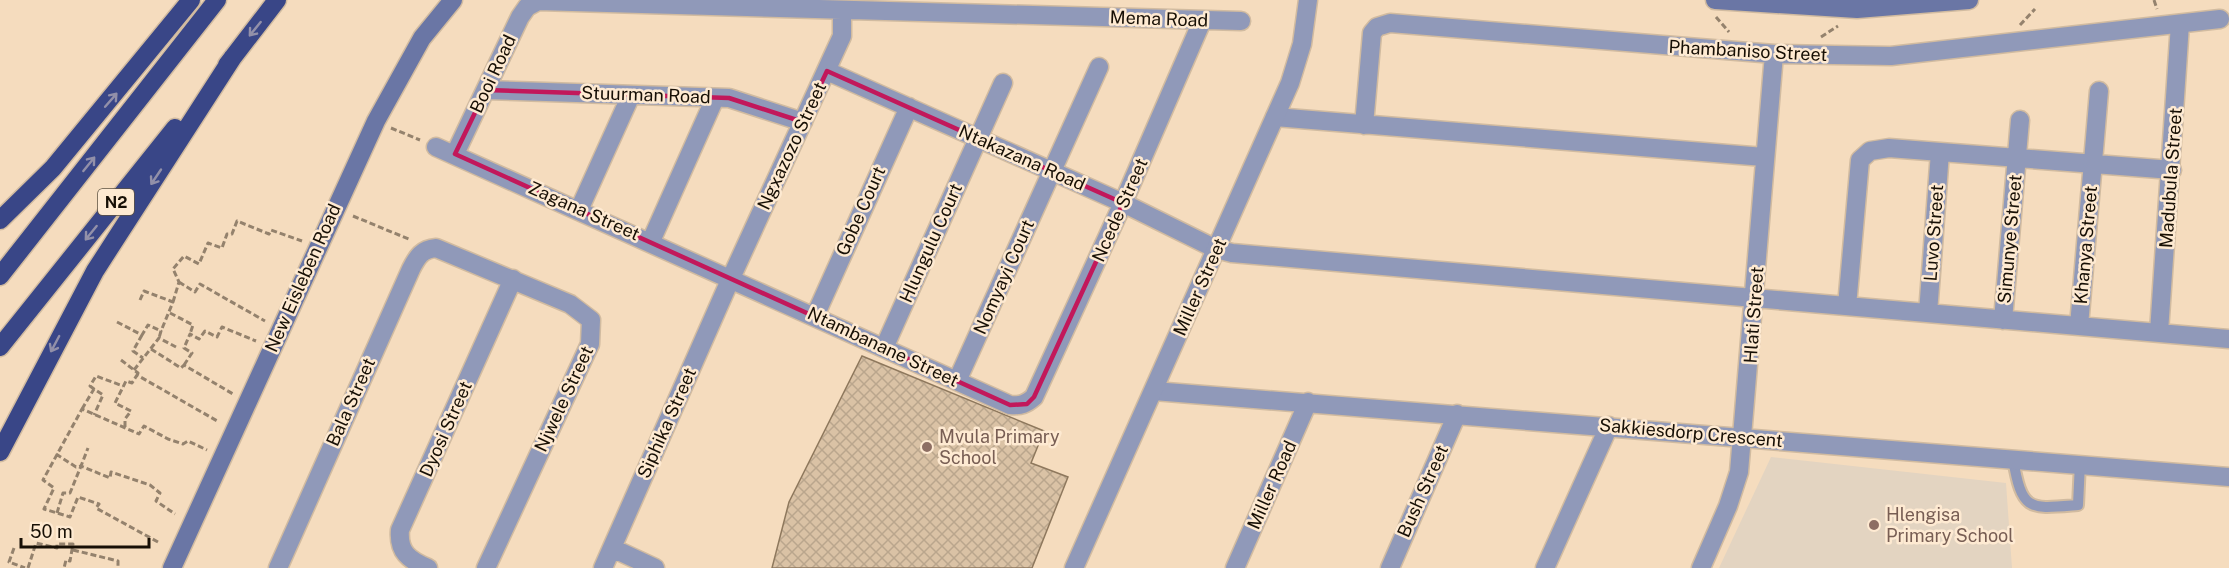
<svg xmlns="http://www.w3.org/2000/svg" width="2229" height="568" font-family="'Public Sans',sans-serif">
<style>
.education{fill:#e3d4c1}
.building{fill:url(#building-cross-hatch);stroke:#8e785d;stroke-width:1.5}
.lines{fill:none;stroke-linecap:round;stroke-linejoin:round}
.service-casing{stroke:#d1bba0;stroke-width:14}
.minor-casing{stroke:#d1bba0;stroke-width:21}
.tertiary-casing{stroke:#d1bba0;stroke-width:21}
.secondary-casing{stroke:#d1bba0;stroke-width:21}
.motorway-casing{stroke:#d1bba0;stroke-width:21}
.path{stroke:#94826d;stroke-width:3;stroke-dasharray:6 3;stroke-linecap:butt}
.service{stroke:#9099b9;stroke-width:10}
.minor{stroke:#9099b9;stroke-width:18}
.tertiary{stroke:#9099b9;stroke-width:18}
.secondary{stroke:#6a76a5;stroke-width:18}
.motorway{stroke:#394687;stroke-width:18}
.oneway{stroke:#9290a9}
.marked{fill:none;stroke:#c2185b;stroke-width:4.5;stroke-linejoin:round}
.education-dot{fill:#8d6e63;stroke:#feead2;stroke-width:2}
.labels{text-anchor:middle;stroke-width:5;stroke-linejoin:round;paint-order:stroke}
.shield{fill:#feead2;stroke:#5c5142;stroke-width:1.5}
.shield-label{font-size:16px;font-weight:bold;fill:#170f05}
.street-label{font-size:18px;fill:#170f05;stroke:#feead2}
.education-label{font-size:18px;fill:#785e54;stroke:#feead2;text-anchor:start}
</style>
<defs>
<pattern id="building-cross-hatch" width="8" height="8" patternUnits="userSpaceOnUse" patternTransform="scale(1.5)"><rect width="8" height="8" fill="#dac2a5"/><path d="M0 0l8 8M0 8l8-8" fill="none" stroke="#baa68d"/></pattern>
</defs>
<rect width="100%" height="100%" fill="#f5dcbe"/>
<path class="education" d="M1771,457L2006,483L2012,568H1719Z"/>
<path class="building" d="M862,356L1044,431L1031,463L1068,477L1032,568H772L789,502Z"/>
<g class="lines">
<defs>
<path id="service" d="M2013,459C2022,512 2029,509 2078,505L2080,463"/>
<path id="minor" d="M827,71L1123,203L1216,249L1232,253L2229,339
M486,90L729,98L803,122
M1275,117L1764,157
M1364,125L1372,33L1377,27L1390,23L1774,54L1891,56L2220,19
M436,147L1010,405C1021,406 1026,404 1034,397L1123,203L1202,21
M455,154L520,17L527,7L538,1L1241,21
M579,210L631,95
M651,241L715,98
M1847,306L1860,160L1870,151L1889,148L2172,170
M1928,313L1940,152
M815,316L909,107
M2003,320L2020,120
M2079,326L2099,91
M2159,332L2180,24
M884,348L1003,83
M957,381L1099,67
M1154,391L2229,477
M612,548L655,568
M278,568L411,269C417,257 422,249 436,248L570,304L591,320L590,344L486,568
M428,568C409,560 398,552 400,530L513,279
M603,568L731,278L842,36V10
M1235,568L1308,402
M1390,568L1457,414
M1545,568L1609,426
M1701,568L1728,506L1739,472L1774,54"/>
<path id="tertiary" d="M1074,568L1290,83L1302,44L1308,0"/>
<path id="secondary" d="M1715,0L1857,9L1969,0
M172,568L376,121L422,38L453,0"/>
<path id="motorway" d="M227,65L277,0
M0,220L53,168L191,0
M0,276L217,0
M0,347L175,128
M0,452L95,271L233,57"/>
</defs>
<use href="#service" class="service-casing"/>
<use href="#minor" class="minor-casing"/>
<use href="#tertiary" class="tertiary-casing"/>
<use href="#secondary" class="secondary-casing"/>
<use href="#motorway" class="motorway-casing"/>
<path class="path" d="M2154,0L2157,9
M1716,17L1729,32
M2020,25L2035,9
M1821,37L1838,26
M391,128L420,140
M353,216L411,240
M179,282L195,292L200,284L265,321
M140,300L144,291L173,302L161,331
M173,302L179,282L173,269L184,256L199,264L208,243L222,248L227,234H232L237,221L269,234L271,230L302,241
M170,313L193,325L190,334
M117,322L142,335L148,325L161,331L159,338
M142,335L133,351L143,358
M151,349L181,368L184,365L233,394
M121,360L138,373L137,375
M184,365L192,353L184,348L190,334L199,339L205,331L217,337L222,327L256,341
M134,370L159,338L176,347
M94,389L90,386L96,376L123,386
M82,409L94,389L103,395L94,415
M125,427V419L131,411L115,403L126,381L132,383L137,375L219,422
M56,454L76,467L81,466L88,448
M57,513L63,493H70L81,466L110,478L111,472L150,485L160,493L156,501L175,514
M158,542L96,508L99,504L78,497L70,517L44,509L54,488L43,480L82,409L139,434L144,426L168,439L183,444L188,441L207,450
M14,548L9,562L25,568
M73,550L118,561V568
M28,568L36,543L57,548V544H73L70,561L66,560L64,568"/>
<use href="#service" class="service"/>
<use href="#minor" class="minor"/>
<use href="#tertiary" class="tertiary"/>
<use href="#secondary" class="secondary"/>
<use href="#motorway" class="motorway"/>
</g>
<defs><path id="oneway-shaft" d="M-6 0H5M1.5-3L5.5 0L1.5 3" fill="none" stroke-width="1.6" stroke-linecap="round" stroke-linejoin="round" transform="scale(1.5)"/></defs>
<g class="oneway">
<use href="#oneway-shaft" transform="translate(255 29) rotate(129)"/>
<use href="#oneway-shaft" transform="translate(111 100) rotate(-49)"/>
<use href="#oneway-shaft" transform="translate(89 164) rotate(-51)"/>
<use href="#oneway-shaft" transform="translate(156 177) rotate(124)"/>
<use href="#oneway-shaft" transform="translate(91 233) rotate(129)"/>
<use href="#oneway-shaft" transform="translate(55 344) rotate(118)"/>
</g>
<path class="marked" d="M827,71L1123,203L1034,397L1027,404L1010,405L455,154L486,90L729,98L803,122Z"/>
<g class="education-dot">
<circle cx="927" cy="447" r="6"/>
<circle cx="1874" cy="525" r="6"/>
</g>
<g class="labels">
<rect class="shield" x="98" y="189" width="36" height="26" rx="4.5"/>
<g class="shield-label">
<text x="116" y="208">N2</text>
</g>
<g class="street-label">
<text transform="translate(1159 19) rotate(2)" y="6">Mema Road</text>
<text transform="translate(1748 51) rotate(3)" y="6">Phambaniso Street</text>
<text transform="translate(493 74) rotate(-65)" y="6">Booi Road</text>
<text transform="translate(646 95) rotate(2)" y="6">Stuurman Road</text>
<text transform="translate(792 146) rotate(-65)" y="6">Ngxazozo Street</text>
<text transform="translate(1022 158) rotate(24)" y="6">Ntakazana Road</text>
<text transform="translate(2171 178) rotate(-86)" y="6">Madubula Street</text>
<text transform="translate(1120 210) rotate(-66)" y="6">Ncede Street</text>
<text transform="translate(584 211) rotate(24)" y="6">Zagana Street</text>
<text transform="translate(861 211) rotate(-66)" y="6">Gobe Court</text>
<text transform="translate(1934 233) rotate(-86)" y="6">Luvo Street</text>
<text transform="translate(2010 239) rotate(-85)" y="6">Simunye Street</text>
<text transform="translate(931 243) rotate(-66)" y="6">Hlungulu Court</text>
<text transform="translate(2086 245) rotate(-85)" y="6">Khanya Street</text>
<text transform="translate(1004 277) rotate(-66)" y="6">Nomyayi Court</text>
<text transform="translate(303 278) rotate(-66)" y="6">New Eisleben Road</text>
<text transform="translate(1200 287) rotate(-66)" y="6">Miller Street</text>
<text transform="translate(1754 315) rotate(-86)" y="6">Hlati Street</text>
<text transform="translate(883 347) rotate(25)" y="6">Ntambanane Street</text>
<text transform="translate(564 399) rotate(-65)" y="6">Njwele Street</text>
<text transform="translate(351 402) rotate(-66)" y="6">Bala Street</text>
<text transform="translate(667 423) rotate(-66)" y="6">Siphika Street</text>
<text transform="translate(446 429) rotate(-66)" y="6">Dyosi Street</text>
<text transform="translate(1691 433) rotate(5)" y="6">Sakkiesdorp Crescent</text>
<text transform="translate(1272 485) rotate(-66)" y="6">Miller Road</text>
<text transform="translate(1423 491) rotate(-66)" y="6">Bush Street</text>
</g>
<g class="education-label">
<text x="939" y="443">Mvula Primary<tspan x="939" dy="21">School</tspan></text>
<text x="1886" y="521">Hlengisa<tspan x="1886" dy="21">Primary School</tspan></text>
</g>
</g>
<path d="M21 538v9h128v-9" fill="none" stroke="#170f05" stroke-width="3"/>
<text x="30" y="538" font-size="18" fill="#170f05" stroke="#feead2" stroke-width="4.5" paint-order="stroke">50 m</text>
</svg>
